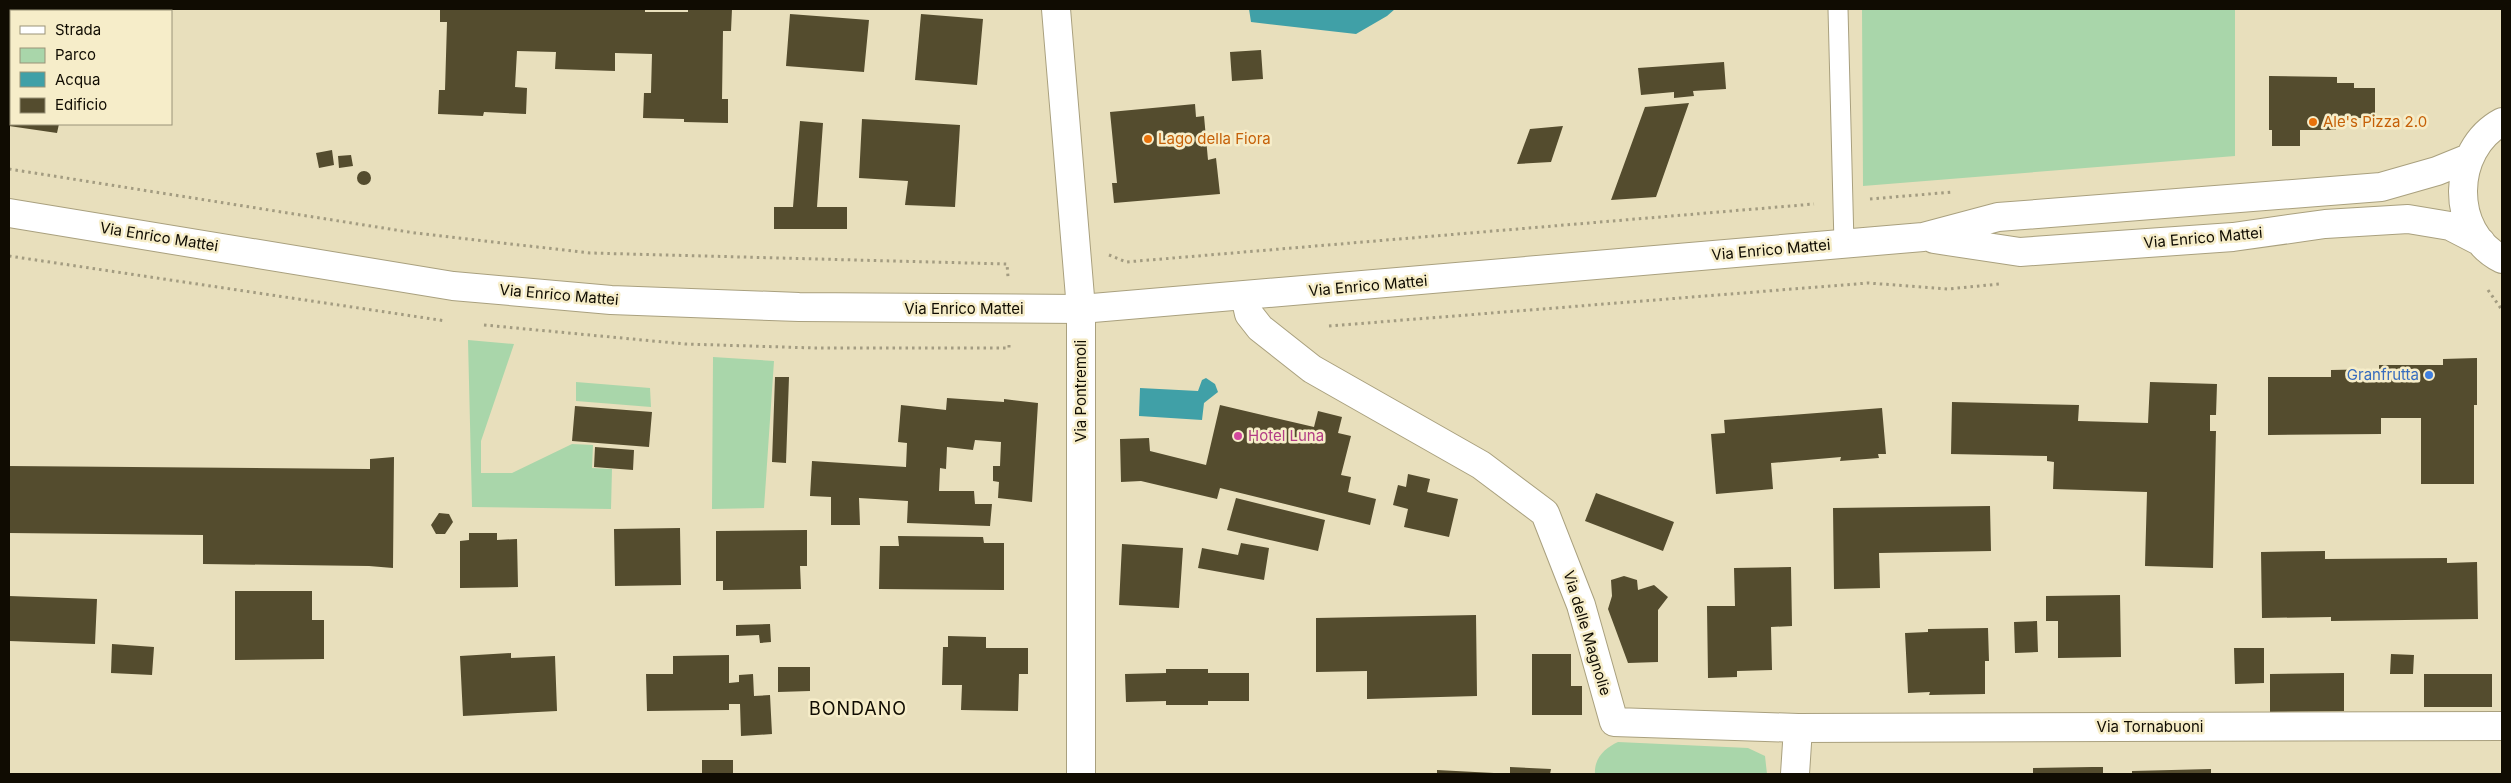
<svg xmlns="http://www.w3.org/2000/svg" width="2511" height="783" font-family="Inter,sans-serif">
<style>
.green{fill:#a9d6aa}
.water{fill:#40a0a7}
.building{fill:#544c2e}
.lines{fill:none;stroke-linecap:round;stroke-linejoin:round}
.service-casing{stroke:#a9a07e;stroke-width:21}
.minor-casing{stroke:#a9a07e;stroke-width:30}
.secondary-casing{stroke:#a9a07e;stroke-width:30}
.path{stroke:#a39c81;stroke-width:3;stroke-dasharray:2.5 4;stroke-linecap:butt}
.service{stroke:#fff;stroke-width:19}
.minor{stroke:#fff;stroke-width:28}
.secondary{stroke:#fff;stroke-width:28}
.food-dot{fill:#e8710a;stroke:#f6edc9;stroke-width:2}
.shop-dot{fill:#3f7fe0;stroke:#f6edc9;stroke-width:2}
.hotel-dot{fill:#d1479c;stroke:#f6edc9;stroke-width:2}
.labels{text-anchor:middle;stroke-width:5;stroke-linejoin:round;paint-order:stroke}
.food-label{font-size:15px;fill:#c56008;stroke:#f6edc9;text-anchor:start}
.street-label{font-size:15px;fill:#100c02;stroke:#f6edc9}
.shop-label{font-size:15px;fill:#366cbe;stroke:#f6edc9;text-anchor:end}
.hotel-label{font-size:15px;fill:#b23c85;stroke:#f6edc9;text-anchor:start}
.quarter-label{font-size:18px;letter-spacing:1px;fill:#100c02;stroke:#f6edc9}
</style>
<rect width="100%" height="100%" fill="#e8dfbc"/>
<path class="green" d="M1862,9H2235V156L1863,186Z
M468,340L514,344L481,441V473H512L572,444L593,445L592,468L612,469L611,509L472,507Z
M713,357L774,361L764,508L712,509Z
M576,382L650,388L651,407L576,401Z
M1618,742L1748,748L1765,756L1767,774H1595C1594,758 1605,748 1618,742Z"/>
<path class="water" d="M1249,9H1395L1387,16L1356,34L1251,22Z
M1206,378L1215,384L1218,392L1204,403L1202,420L1139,416L1140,388L1198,391L1202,380Z"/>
<path class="building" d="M440,9H645V12H688V9H732L731,31H723L722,99H728V123L684,122V119L643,118L644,93H651L652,54L615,53V71L555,69L556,52L517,51L515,87L527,88L526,114L484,112L483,116L438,114L439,90H445L447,22H440Z
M790,14L869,20L864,72L786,66Z
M921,14L983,19L977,85L915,80Z
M1261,50L1263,79L1232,81L1230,52Z
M1724,62L1726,89L1693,91L1694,96L1674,98V92L1641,95L1638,68Z
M9,75L11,76V124H59L57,133L9,126Z
M2269,76L2337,77V83H2354V88H2375V118H2336V130H2300V146H2272V130H2269Z
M1689,103L1656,197L1611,200L1645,107Z
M1195,104L1196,117L1204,116L1208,160L1216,158L1220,194L1114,203L1112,183H1117L1110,112Z
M862,119L960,125L955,207L905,205L908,181L859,178Z
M800,121L823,123L817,207H847V229H774V207H793Z
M1563,126L1551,162L1517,164L1530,129Z
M332,150L334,165L319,168L316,153Z
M351,155L353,166L339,168L338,156Z
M357 178a7 7 0 1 1 14 0a7 7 0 1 1-14 0Z
M2477,358V405H2474V484H2421V418H2381V434L2268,435V377H2331V370L2379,369V365H2443V359Z
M775,377H789L786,463L772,462Z
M2150,382L2217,384L2216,415H2210V431H2216L2213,568L2145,566L2147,492L2053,489L2054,462L2047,461V456L1951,454L1952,402L2079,405L2078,421L2148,423Z
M947,398L1004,402V399L1038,403L1032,502L998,498L999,482L993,481V466H1000L1001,442L975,440L973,450L947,447L946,469L940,468L939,491H974L975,504H992L990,526L907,523L908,501L859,498L860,525H831V497L810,496L812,461L906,467L907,443L898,442L901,405L946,410Z
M1220,405L1314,427L1318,411L1342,417L1338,433L1351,436L1341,475L1351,477L1348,492L1376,499L1370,525L1220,488L1217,499L1141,481L1121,482L1120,439L1149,438L1150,451L1206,465Z
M575,406L652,412L649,447L572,441Z
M1882,408L1886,454H1878L1879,458L1840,461L1841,457L1771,463L1773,489L1716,494L1711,434L1725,433L1724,420Z
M595,447L634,450L633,470L594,467Z
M394,457L393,568L369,566L203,564V535L9,533V466L370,469V459Z
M1408,474L1430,479L1427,492L1458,499L1449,537L1404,527L1408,509L1393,505L1398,485L1406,487Z
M1596,493L1674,522L1663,551L1585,521Z
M1236,498L1325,520L1318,551L1227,530Z
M1990,506L1991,551L1879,553L1880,588L1834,589L1833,508Z
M439,513L449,514L453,522L445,534H436L431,525Z
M680,528L681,585L615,586L614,529Z
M807,530V566H800L801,589L723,590V581H716V531Z
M469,533H497V540L517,539L518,587L460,588V541L469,540Z
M898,536L983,537L984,543H1004V590L879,589L880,546H899Z
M1241,543L1269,548L1264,580L1198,568L1202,548L1238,555Z
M1122,544L1183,548L1179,608L1119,605Z
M2325,551V559L2447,558V563L2477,562L2478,619L2331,621V617L2262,618L2261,552Z
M1791,567L1792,626L1771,627L1772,670L1737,671V677L1708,678L1707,606H1735L1734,568Z
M1624,576L1637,580L1638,590L1654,585L1668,597L1658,610V662L1628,663L1608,609L1612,596L1611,580Z
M235,591H312V620H324V659L235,660Z
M2120,595L2121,657L2058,658V621H2046V596Z
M9,596L97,599L95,644L9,641Z
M1476,615L1477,696L1367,699V671L1316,672V618Z
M2037,621L2038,652L2015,653L2014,622Z
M770,624L771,642L760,643L759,635L736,636V625Z
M1988,628L1989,661H1985V694L1929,695L1930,692L1908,693L1905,633L1928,632V629Z
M948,636L986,637V648H1028V674H1019L1018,711L961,710L962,685H942L943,647H948Z
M112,644L154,647L152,675L111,673Z
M2234,648H2264V683L2235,684Z
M511,653V658L555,656L557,711L463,716L460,656Z
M1532,654H1571V686H1582V715H1532Z
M2391,654L2414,655L2413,674H2390Z
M729,655V683L739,682V675L753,674L754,696L770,695L772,734L741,736L740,704H729V710L647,711L646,674H673V656Z
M778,667H810V691L778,692Z
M1166,669H1208V673H1249V701H1208V705H1166V701L1126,702L1125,674L1166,673Z
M2344,673V711L2270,712V674Z
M2424,674H2492V707H2424Z
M702,760H733V774H702Z
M1510,767L1551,769L1550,774H1510Z
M2092,767H2103V774H2033V768Z
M2211,769V774H2132V771Z
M1437,770L1494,773V774H1437Z"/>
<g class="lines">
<defs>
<path id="service" d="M1838,9L1844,244"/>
<path id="minor" d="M1056,9L1081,309V774
M1245,296L1249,314L1260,328L1312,369L1481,465L1545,513L1581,605L1614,722L1798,728L2502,726
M1795,774L1798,728"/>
<path id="secondary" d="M2502,122C2451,149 2449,233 2502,259
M9,213L453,286L611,300L799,307L1081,309L1923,237L1998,217L2381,187L2437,171L2469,158
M1934,239L2020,252L2233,237L2325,224L2408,219L2450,226L2481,242"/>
</defs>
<use href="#service" class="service-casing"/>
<use href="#minor" class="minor-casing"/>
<use href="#secondary" class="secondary-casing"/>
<path class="path" d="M9,169L415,233L590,253L1007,264L1008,277
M1870,199L1953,192
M1109,255L1126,262L1814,204
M9,256L446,321
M2488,290L2502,310
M484,325L685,344L815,348H1009V341
M1329,326L1868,283L1948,289L2000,284"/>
<use href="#service" class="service"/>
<use href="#minor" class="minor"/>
<use href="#secondary" class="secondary"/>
</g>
<g class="food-dot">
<circle cx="2313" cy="122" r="5"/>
<circle cx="1148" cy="139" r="5"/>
</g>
<circle class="shop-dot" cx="2429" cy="375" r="5"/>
<circle class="hotel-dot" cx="1238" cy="436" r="5"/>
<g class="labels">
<g class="food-label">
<text x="2323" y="127">Ale's Pizza 2.0</text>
<text x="1158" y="144">Lago della Fiora</text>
</g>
<g class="street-label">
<text transform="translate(159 237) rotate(9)" y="5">Via Enrico Mattei</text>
<text transform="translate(2203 238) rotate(-5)" y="5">Via Enrico Mattei</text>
<text transform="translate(1771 250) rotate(-5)" y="5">Via Enrico Mattei</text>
<text transform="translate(1368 286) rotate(-5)" y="5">Via Enrico Mattei</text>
<text transform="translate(559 295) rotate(5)" y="5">Via Enrico Mattei</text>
<text x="964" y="314">Via Enrico Mattei</text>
<text transform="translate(1081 391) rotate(-90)" y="5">Via Pontremoli</text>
<text transform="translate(1587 633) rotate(73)" y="5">Via delle Magnolie</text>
<text x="2150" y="732">Via Tornabuoni</text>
</g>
<g class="shop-label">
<text x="2419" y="380">Granfrutta</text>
</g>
<g class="hotel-label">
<text x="1248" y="441">Hotel Luna</text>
</g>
<g class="quarter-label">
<text x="858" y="715">BONDANO</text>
</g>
</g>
<rect width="2511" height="783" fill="none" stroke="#100c02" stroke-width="20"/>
<rect x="10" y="10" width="162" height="115" fill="#f6edc9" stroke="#9a9379"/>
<rect x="20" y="26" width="25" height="8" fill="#ffffff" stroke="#9a9379"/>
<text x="55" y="35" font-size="15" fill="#100c02">Strada</text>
<rect x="20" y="48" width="25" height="15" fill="#a9d6aa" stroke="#9a9379"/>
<text x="55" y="60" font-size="15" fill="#100c02">Parco</text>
<rect x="20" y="72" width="25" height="15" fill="#40a0a7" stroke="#9a9379"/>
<text x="55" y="85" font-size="15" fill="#100c02">Acqua</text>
<rect x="20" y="98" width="25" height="15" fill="#544c2e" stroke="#9a9379"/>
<text x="55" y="110" font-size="15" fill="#100c02">Edificio</text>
</svg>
